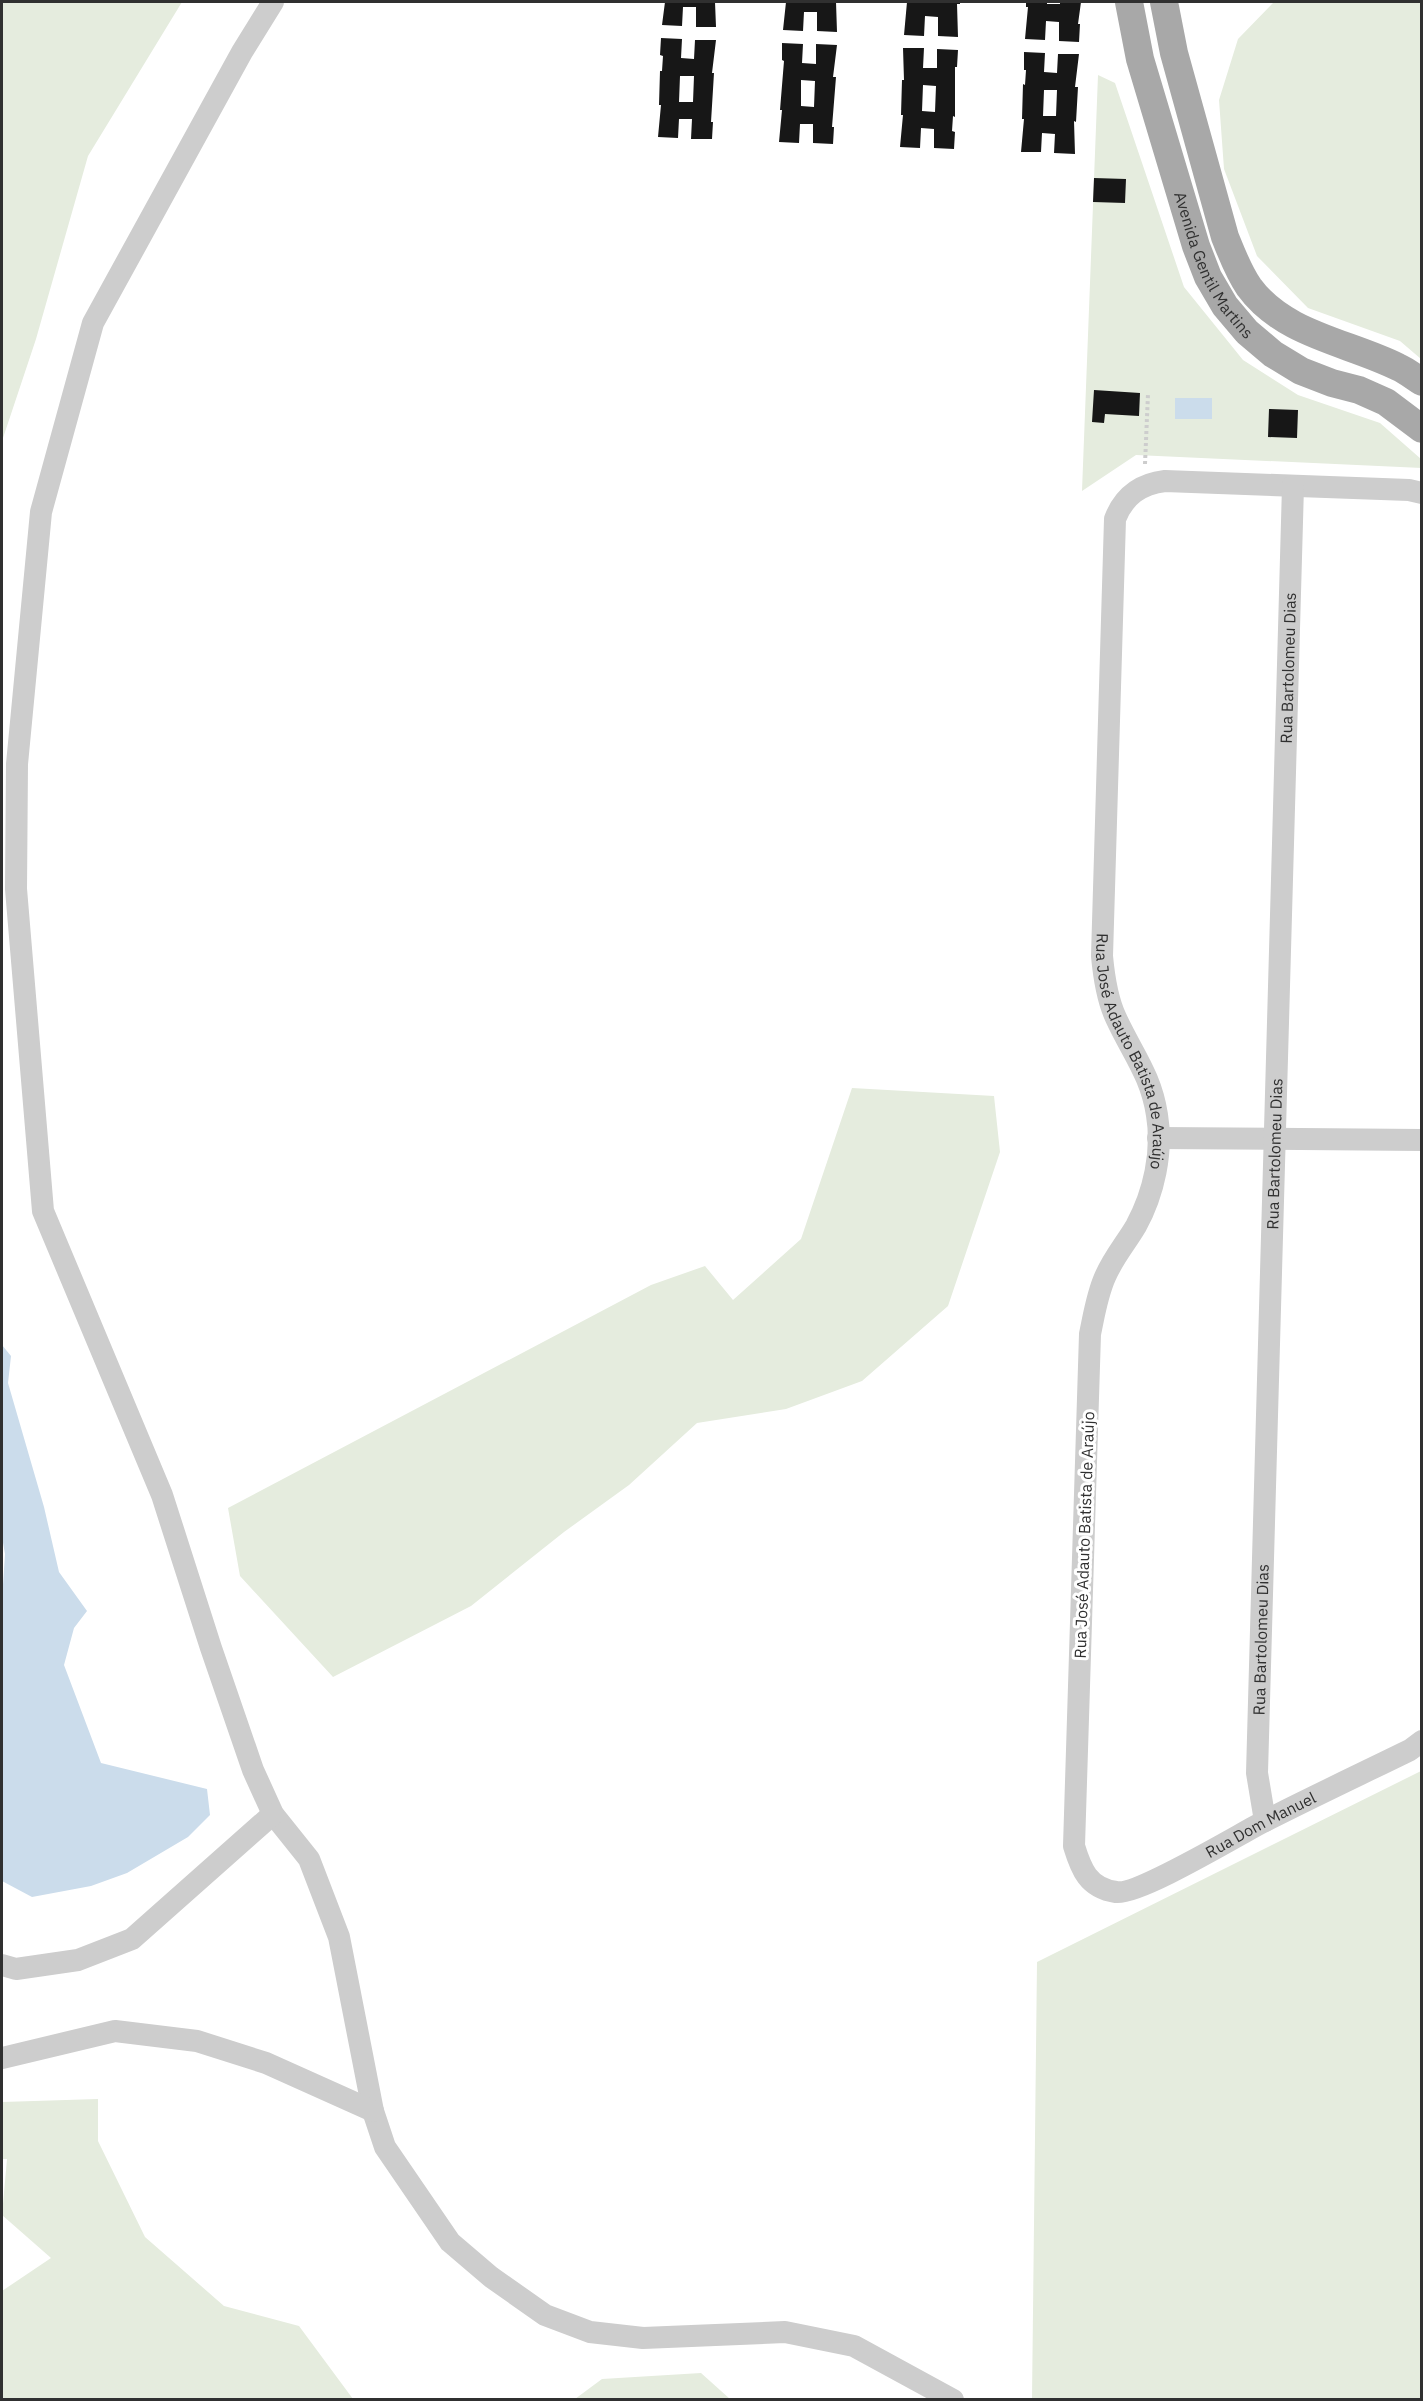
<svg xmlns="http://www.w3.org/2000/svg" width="1423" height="2401" font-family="'IBM Plex Sans',sans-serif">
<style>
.green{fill:#e5ecde}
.water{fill:#cbdceb}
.building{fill:#171717;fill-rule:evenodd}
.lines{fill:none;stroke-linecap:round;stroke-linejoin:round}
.path{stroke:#cdcdcd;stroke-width:4;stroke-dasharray:3 3;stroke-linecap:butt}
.minor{stroke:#cdcdcd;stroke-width:22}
.major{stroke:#a8a8a8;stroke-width:28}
.labels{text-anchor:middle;stroke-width:6;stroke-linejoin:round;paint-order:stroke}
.street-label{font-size:16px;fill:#303030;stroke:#fff}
</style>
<rect width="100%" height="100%" fill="#fff"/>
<path class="green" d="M2,2H182L88,156L36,339L2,441Z
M1274,2H1421V359L1400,341L1308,308L1257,256L1224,169L1219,100L1238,39Z
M1098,75L1115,83L1184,287L1243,360L1298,395L1380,423L1421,459L1422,468L1136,455L1082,491Z
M852,1088L994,1096L1000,1152L948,1306L862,1381L786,1409L697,1423L629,1485L564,1532L471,1606L333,1677L240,1576L228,1508L651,1285L705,1266L733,1300L801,1239Z
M1421,1771V2399H1032L1037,1962Z
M98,2099V2141L145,2237L224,2306L299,2326L353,2399H2V2291L51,2258L2,2215L7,2159H2V2102Z
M701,2373L730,2399H575L602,2379Z"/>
<path class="water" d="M1175,398H1212V419H1175Z
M2,1345L11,1356L8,1383L44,1507L59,1572L87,1611L74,1628L64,1665L101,1763L207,1789L210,1815L188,1837L127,1873L91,1886L32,1897L2,1881V1600L5,1554L2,1537Z"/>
<path class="building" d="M665,2H715L716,27H696V7H683L682,26L662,25Z
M786,2H836L837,32L817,31V12H804L803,31L783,30Z
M907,2H960V4H957L958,37L938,36V17L925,16L924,36L904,35Z
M1026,2H1047V4H1060V2H1081L1078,24H1080L1079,42L1059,41V22L1046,21L1045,40L1025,39L1028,7H1026Z
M661,38L682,39L681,58L694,59L695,40H716L712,73H714L711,122H713L712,139H691L692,119H679L678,138L658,137L661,105H659L660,71H662L663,56L660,55ZM680,76H694L693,102H679Z
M782,43L803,44L802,63L816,64V44L837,45L833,77H836L832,127H834L833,144L813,143V124H800L799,143L779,142L782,110H780L784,61L782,60ZM801,80L815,81L814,107L801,106Z
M903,48H924L923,68H937V49L958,50L957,67H955V117L953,116L952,131L955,132L954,149L934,148V129L921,128L920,148L900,147L903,115H901L902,80H904ZM923,85L936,86L935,112L922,111Z
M1024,52L1045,53L1044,72L1057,73L1058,54H1079L1075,87H1078L1076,122L1074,121L1075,154L1054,153L1055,134L1042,133L1041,152H1021L1024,119H1022L1023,84L1025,85L1026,70H1024ZM1044,90H1057L1056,116H1043Z
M1094,178L1126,179L1125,203L1093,202Z
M1094,390L1140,393L1139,416L1105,414L1104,423L1092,422Z
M1269,409L1298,410L1297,438L1268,437Z"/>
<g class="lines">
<path class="path" d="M1145,464L1148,394"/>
<g class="minor">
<path d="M273,2L242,52L93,323L41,512L17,764L16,889L43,1211L162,1495L211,1648L253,1770L273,1814L309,1859L339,1937L373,2111L385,2147L450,2242L491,2277L545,2315L590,2332L643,2338L785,2332L854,2346L953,2400"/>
<path id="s1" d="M1422,493L1409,490L1165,481C1140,484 1124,496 1115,519L1102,956C1104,978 1107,999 1116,1018C1132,1053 1151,1075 1157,1115C1163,1152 1154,1193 1136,1226C1126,1243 1113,1258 1105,1277C1097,1295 1094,1315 1090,1334L1074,1846C1081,1869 1088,1888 1116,1892C1137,1896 1238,1835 1263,1822C1312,1797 1361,1774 1410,1750L1422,1741"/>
<path d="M1158,1138L1422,1140"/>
<path id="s2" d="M1265,1821L1257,1773L1293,486"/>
<path d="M2,1965L16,1969L78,1960L132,1939L273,1814"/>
<path d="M2,2058L115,2031L197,2041L266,2063L373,2111"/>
</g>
<g class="major">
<path id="s3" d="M1129,2L1140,59L1196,246L1208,277L1225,306L1247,332L1273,354L1301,371L1332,383L1359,390L1386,402L1422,429"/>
<path d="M1164,2L1174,53L1225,237C1232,254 1238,271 1249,287C1284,335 1348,342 1398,367C1407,371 1414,377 1422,382"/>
</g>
</g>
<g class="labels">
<g class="street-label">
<text dy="6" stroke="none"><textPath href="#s3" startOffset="278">Avenida Gentil Martins</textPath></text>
<text dy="6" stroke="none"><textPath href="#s2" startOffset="1154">Rua Bartolomeu Dias</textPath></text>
<text dy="6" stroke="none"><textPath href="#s1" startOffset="862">Rua José Adauto Batista de Araújo</textPath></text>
<text dy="6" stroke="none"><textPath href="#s2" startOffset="668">Rua Bartolomeu Dias</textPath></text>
<text transform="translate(1084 1535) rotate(-88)" y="6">Rua José Adauto Batista de Araújo</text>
<text dy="6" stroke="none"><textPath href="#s2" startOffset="182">Rua Bartolomeu Dias</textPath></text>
<text dy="6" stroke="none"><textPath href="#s1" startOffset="1904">Rua Dom Manuel</textPath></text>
</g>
</g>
<rect width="1423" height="2401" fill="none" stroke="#303030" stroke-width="6"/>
</svg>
